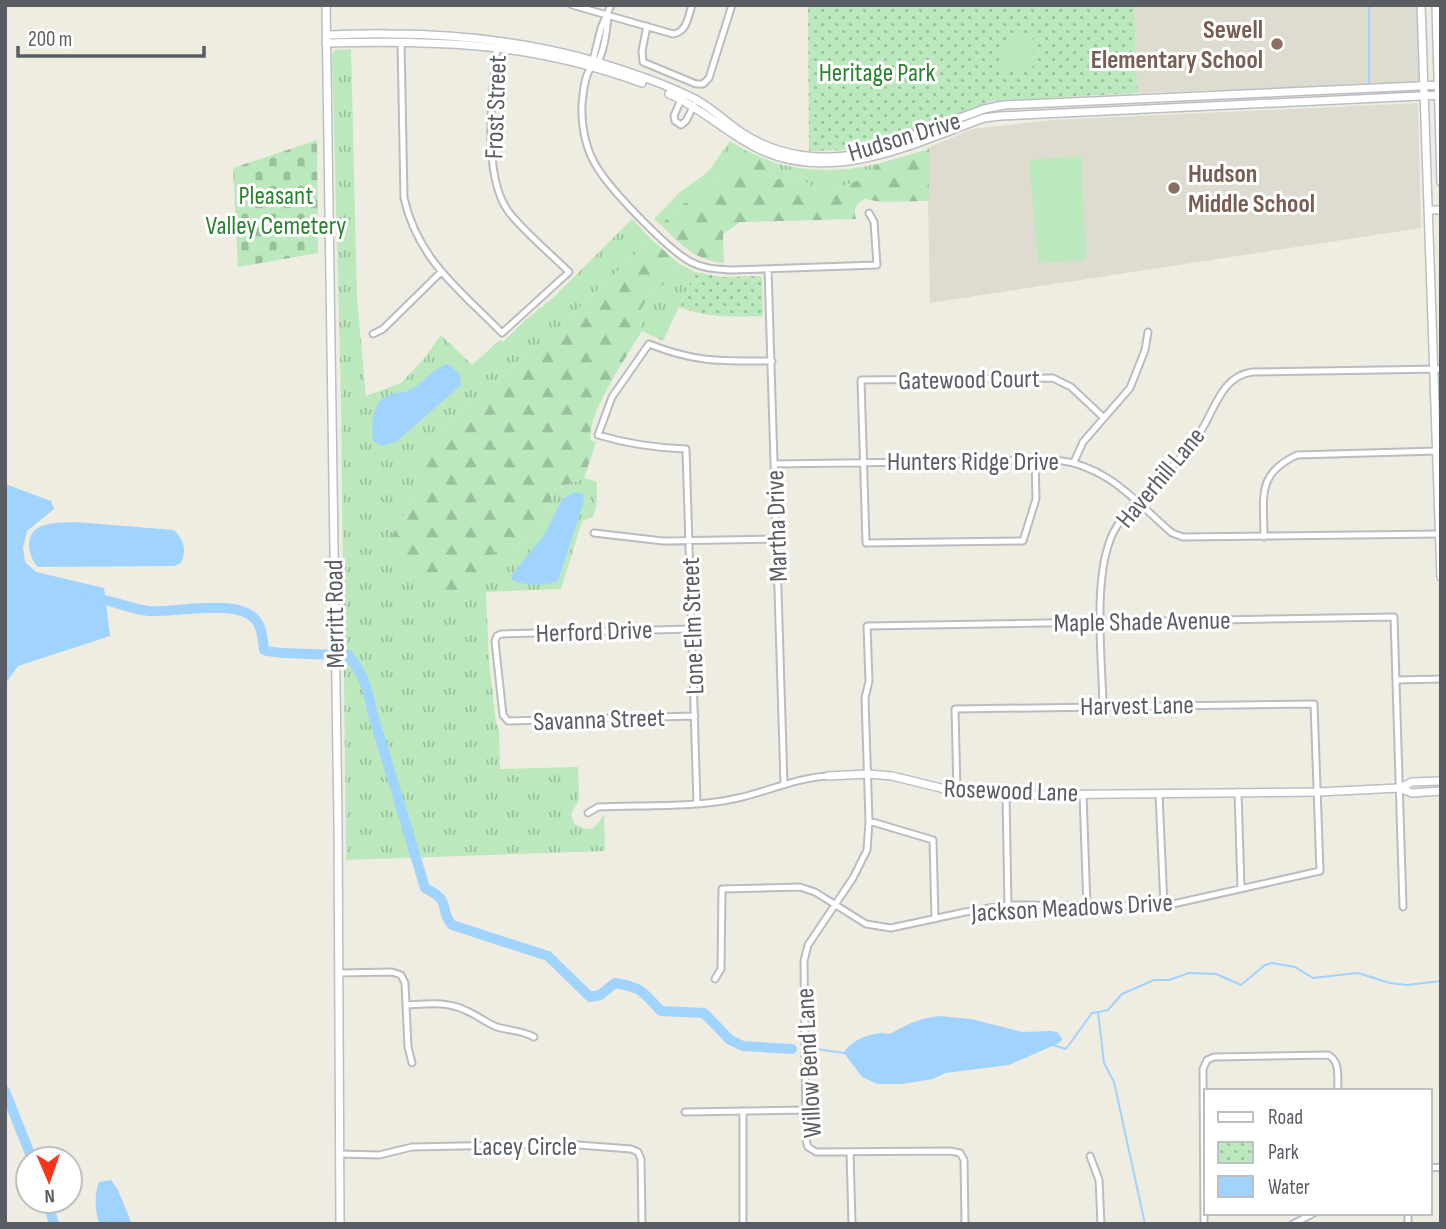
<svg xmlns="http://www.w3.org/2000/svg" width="1446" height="1229" font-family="'Sofia Sans Condensed',sans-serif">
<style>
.education{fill:#dedbd0}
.grass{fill:url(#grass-tufts)}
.forest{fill:url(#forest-firs)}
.cemetery{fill:url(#cemetery-stones)}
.park{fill:url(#park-dots)}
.garden{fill:#bbe9bd}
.water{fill:#a1d3ff}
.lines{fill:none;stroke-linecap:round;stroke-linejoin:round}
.stream{stroke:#a1d3ff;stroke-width:2}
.river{stroke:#a1d3ff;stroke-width:10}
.street-casing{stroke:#babcc2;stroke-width:9}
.secondary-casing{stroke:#babec5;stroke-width:10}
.street{stroke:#fff;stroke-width:5}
.secondary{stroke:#fff;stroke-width:7}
.education-dot{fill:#8d6e63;stroke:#fff;stroke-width:2.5}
.labels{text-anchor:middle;stroke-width:6;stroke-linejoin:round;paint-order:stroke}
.education-label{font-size:26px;font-weight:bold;fill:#785e54;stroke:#fff;text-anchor:end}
.park-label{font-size:26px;fill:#2b8331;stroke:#fff}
.street-label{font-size:26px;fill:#5a5e64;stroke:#fff}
</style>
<defs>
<pattern id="grass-tufts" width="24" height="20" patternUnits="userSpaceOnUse" patternTransform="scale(1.75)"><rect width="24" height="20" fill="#bbe9bd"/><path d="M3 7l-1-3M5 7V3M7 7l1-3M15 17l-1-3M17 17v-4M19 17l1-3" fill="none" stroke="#9bc09d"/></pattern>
<pattern id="forest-firs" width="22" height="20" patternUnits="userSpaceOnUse" patternTransform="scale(1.75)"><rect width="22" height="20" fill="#bbe9bd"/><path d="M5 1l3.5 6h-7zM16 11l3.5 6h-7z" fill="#9bc09d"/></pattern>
<pattern id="cemetery-stones" width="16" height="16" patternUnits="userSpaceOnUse" patternTransform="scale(1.75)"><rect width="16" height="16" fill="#bbe9bd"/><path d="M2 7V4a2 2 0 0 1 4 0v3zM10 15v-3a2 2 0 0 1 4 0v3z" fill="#9bc09d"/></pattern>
<pattern id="park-dots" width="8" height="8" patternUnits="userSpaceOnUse" patternTransform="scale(1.75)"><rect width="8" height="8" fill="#bbe9bd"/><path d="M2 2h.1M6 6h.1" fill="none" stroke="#9bc09d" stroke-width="1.8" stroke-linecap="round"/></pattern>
</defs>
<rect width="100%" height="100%" fill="#efece1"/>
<path class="education" d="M1134,5H1417L1420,83L1137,93Z
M1418,103L1421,228L930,303L927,148L972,129L1053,120Z"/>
<path class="grass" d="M351,49L357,298L366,396L401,383L423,360L441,335L472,365L500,340L503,342L523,322L554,297L632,219L651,239L569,318L411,455L421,485L383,551H496L509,555L524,537L534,536L555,490L584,478L597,482L596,507L593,517L582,521L561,589L486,592L489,662L496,723L499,729L500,769L578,767L579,800L571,814L574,823C591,834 595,829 604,814L605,851L346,860L341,398L332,54L335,50Z
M730,141L745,150L728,174L717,181L700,199L684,203L661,225L654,219L680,192L708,172Z
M775,163C809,172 842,172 877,164L867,177L829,192H818L805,181L778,179L771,173Z
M678,263L695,272L663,341L642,331L638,315L648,296L667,282Z"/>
<path class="forest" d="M929,149V201L882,202L865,199C856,204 853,208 856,219L740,222L723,234L724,263C696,261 680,244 661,225L684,203L700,199L717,181L728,174L745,150L775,163L771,173L778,179L805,181L818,192H829L867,177L877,164Z
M651,239L678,263L667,282L648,296L638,315L642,331C629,353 585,417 591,440L596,442L584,478L555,490L534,536L524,537L509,555L496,552L464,590L424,591L383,551L421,485L410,456L569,318Z"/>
<path class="cemetery" d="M317,140L318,253L238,267L233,168Z"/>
<path class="park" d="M808,5H1134L1137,93L993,101L882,143L851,150L809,151Z
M695,272L722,277L760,276L762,279L763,316C733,317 707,318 679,307Z"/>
<path class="garden" d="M1033,35L1034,65L1029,70L999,69C999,44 1008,36 1033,35Z
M1081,156L1086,260L1038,263L1029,160Z"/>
<path class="water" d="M448,364L460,374L461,385L396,442L381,446L373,441C372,423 370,402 391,394C397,392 406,393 412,389C426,381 432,368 448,364Z
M5,484L51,501L54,509L27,531L23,548L25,562L36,572L104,588L110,636L18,666L5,684Z
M575,492L583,494L584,500L558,581C546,586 524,586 512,580L511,576L545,534L562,499Z
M74,522L174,530C184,540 187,550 181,563L174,566L38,567C26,554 24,530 45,525C54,522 64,523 74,522Z
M938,1016L971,1019L1022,1032L1051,1031L1057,1032L1063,1039L1059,1043L1009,1065L945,1073L933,1079L902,1084H877L862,1077L844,1053C850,1041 868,1034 881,1033C888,1033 886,1035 892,1033C912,1022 916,1020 938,1016Z
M111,1180L118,1190L132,1224H99C95,1211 94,1195 99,1182Z"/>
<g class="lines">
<path class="stream" d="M1369,5V82
M1099,1012L1108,1010L1122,994L1154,980H1169L1189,973L1216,974L1241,985L1265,965L1272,963L1295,967L1313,978L1358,973L1390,983L1407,985L1441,981
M1053,1045L1066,1049L1092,1013L1098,1012L1104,1063L1114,1082L1145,1224
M817,1049L844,1053"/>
<path class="river" d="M91,598C111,599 129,609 149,611C175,613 237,598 255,619C262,626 263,640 264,650C274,655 332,654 348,655C363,673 368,689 372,711L425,888C454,903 437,906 452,925L548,956L590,997L600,995L615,983C644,988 642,992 661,1011L704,1013L730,1040L743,1046L792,1049
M5,1091L32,1159
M47,1201L54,1224"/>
<defs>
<path id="street" d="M572,5L673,34C687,32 688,17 692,5
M608,14C607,29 605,49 598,61C596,64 593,66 590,69C584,78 583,94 582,105C581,123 585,146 594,162C606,186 667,249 691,262C704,269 718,269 732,270L877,265L874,222L869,213
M647,26L642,51L643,62L696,84H703L709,78L732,5
M401,42L404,198C418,260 460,290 502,333L569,272C551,254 522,230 508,211C482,174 492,91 497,48
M592,64L601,28L611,5
M682,97L674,116L675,121L681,125L686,121L694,105
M768,269L784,784
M373,334L383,329L441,272
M1035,459L1036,499L1023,541L866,543L861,380L1053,378L1071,387L1104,418
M1074,462L1083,442L1130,388L1145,350L1148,332
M774,464L1056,460C1107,465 1135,501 1172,533L1183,537L1441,534
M594,533L663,541L777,539
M1264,537C1264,497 1256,474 1297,455L1437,451
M692,629L501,634L497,636L495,641L503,715L508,721L695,716
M1396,680L1441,679
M1103,705C1102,657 1091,566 1117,526C1139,492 1177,469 1199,434C1215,411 1220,377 1252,372L1441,369
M1238,792L1241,888
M1083,794L1087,907
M1159,794L1164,906
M1006,795L1008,905
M697,803L686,449C655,448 628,444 598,435L612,397L649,344C697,363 721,361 772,361
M588,813L598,807C643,805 695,808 738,798C769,791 796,778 828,776
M869,821L933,840L935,919
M339,973L392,972L401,975L405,983L408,1047L412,1063
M715,979L721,969L722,889L800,887L815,892L866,924L891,928L965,912L1008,905L1164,906L1320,871L1314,704L955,709L957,792
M406,1005C427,1004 447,1001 467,1011C477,1015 486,1023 497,1027C510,1031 521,1030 534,1037
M743,1111V1224
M685,1112L806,1110
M850,1152L852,1224
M340,1154L379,1155L412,1147L565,1144L631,1149L638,1152L641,1159L642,1224
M1090,1156L1099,1180L1101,1224
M1430,1168L1441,1167
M1408,1213V1224
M965,1224L964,1160L960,1153L950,1151L816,1152L808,1147L806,1140L804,961L808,945L853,878L867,850L869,821L865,698L869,681L867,626L1394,617L1403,907
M1204,1224L1203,1069L1207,1060L1214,1057L1328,1055C1341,1061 1337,1078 1338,1091
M1293,1224L1314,1213"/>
<path id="secondary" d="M326,5L338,822L340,1224
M1421,5L1441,577
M1436,5L1441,182
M326,35C348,35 369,33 390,34C454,34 518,41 580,57C615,67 662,82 695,99C712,108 726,122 742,133C779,157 823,162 865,153L984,109L1004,105L1441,85
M326,43C440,40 533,43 642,83
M669,94C704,109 728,135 761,150C835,184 914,143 984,118L1000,116L1441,95
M1428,210H1441
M828,776L868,774L892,776L957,792L1006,795L1318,792L1399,788L1412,793L1441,791
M1400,788L1412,782L1441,781"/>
</defs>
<use href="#street" class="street-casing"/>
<use href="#secondary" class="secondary-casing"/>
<use href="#street" class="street"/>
<use href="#secondary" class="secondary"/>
</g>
<g class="education-dot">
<circle cx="1277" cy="44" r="7"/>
<circle cx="1174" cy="188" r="7"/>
</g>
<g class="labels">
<g class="education-label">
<text x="1263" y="38">Sewell<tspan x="1263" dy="30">Elementary School</tspan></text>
<text x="1188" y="182" text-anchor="start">Hudson<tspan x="1188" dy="30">Middle School</tspan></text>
</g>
<g class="park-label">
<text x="877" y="81">Heritage Park</text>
<text x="276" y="204">Pleasant<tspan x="276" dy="30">Valley Cemetery</tspan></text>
</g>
<g class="street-label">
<text transform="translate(495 107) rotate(-88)" y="9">Frost Street</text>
<text transform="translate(904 136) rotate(-17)" y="9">Hudson Drive</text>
<text transform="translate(969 379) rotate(-1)" y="9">Gatewood Court</text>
<text x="973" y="470">Hunters Ridge Drive</text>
<text transform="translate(1160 477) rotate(-50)" y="9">Haverhill Lane</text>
<text transform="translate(776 526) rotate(-92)" y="9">Martha Drive</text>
<text transform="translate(334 614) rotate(-91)" y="9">Merritt Road</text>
<text transform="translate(1142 621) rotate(-1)" y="9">Maple Shade Avenue</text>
<text transform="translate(692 626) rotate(-92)" y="9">Lone Elm Street</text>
<text transform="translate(594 631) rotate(-2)" y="9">Herford Drive</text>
<text transform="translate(1137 705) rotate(-1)" y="9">Harvest Lane</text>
<text transform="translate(599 719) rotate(-2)" y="9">Savanna Street</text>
<text transform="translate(1011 790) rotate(2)" y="9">Rosewood Lane</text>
<text transform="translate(1072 907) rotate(-3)" y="9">Jackson Meadows Drive</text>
<text transform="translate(808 1063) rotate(-93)" y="9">Willow Bend Lane</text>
<text x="525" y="1155">Lacey Circle</text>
</g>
</g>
<rect width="1446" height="1229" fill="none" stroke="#5a5e64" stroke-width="14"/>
<rect x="1204" y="1089" width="228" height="126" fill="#ffffff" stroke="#bdbfc1" stroke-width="2"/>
<rect x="1218" y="1112" width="35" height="10" fill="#ffffff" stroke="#bdbfc1" stroke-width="2"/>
<text x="1268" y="1124" font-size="21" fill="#5a5e64">Road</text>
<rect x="1218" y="1142" width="35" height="21" fill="url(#park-dots)" stroke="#bdbfc1" stroke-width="2"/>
<text x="1268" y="1159" font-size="21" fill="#5a5e64">Park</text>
<rect x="1218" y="1176" width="35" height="21" fill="#a1d3ff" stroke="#bdbfc1" stroke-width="2"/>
<text x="1268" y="1194" font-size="21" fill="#5a5e64">Water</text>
<g transform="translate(49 1180) rotate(178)"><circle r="33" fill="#ffffff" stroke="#bdbfc1" stroke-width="2"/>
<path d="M0-5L12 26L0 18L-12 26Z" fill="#fb341b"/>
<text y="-10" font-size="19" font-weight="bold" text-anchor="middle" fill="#5a5e64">N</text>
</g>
<path d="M18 46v10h186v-10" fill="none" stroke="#5a5e64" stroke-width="3.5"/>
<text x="28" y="46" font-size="21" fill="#5a5e64" stroke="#ffffff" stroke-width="5" paint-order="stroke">200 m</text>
</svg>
